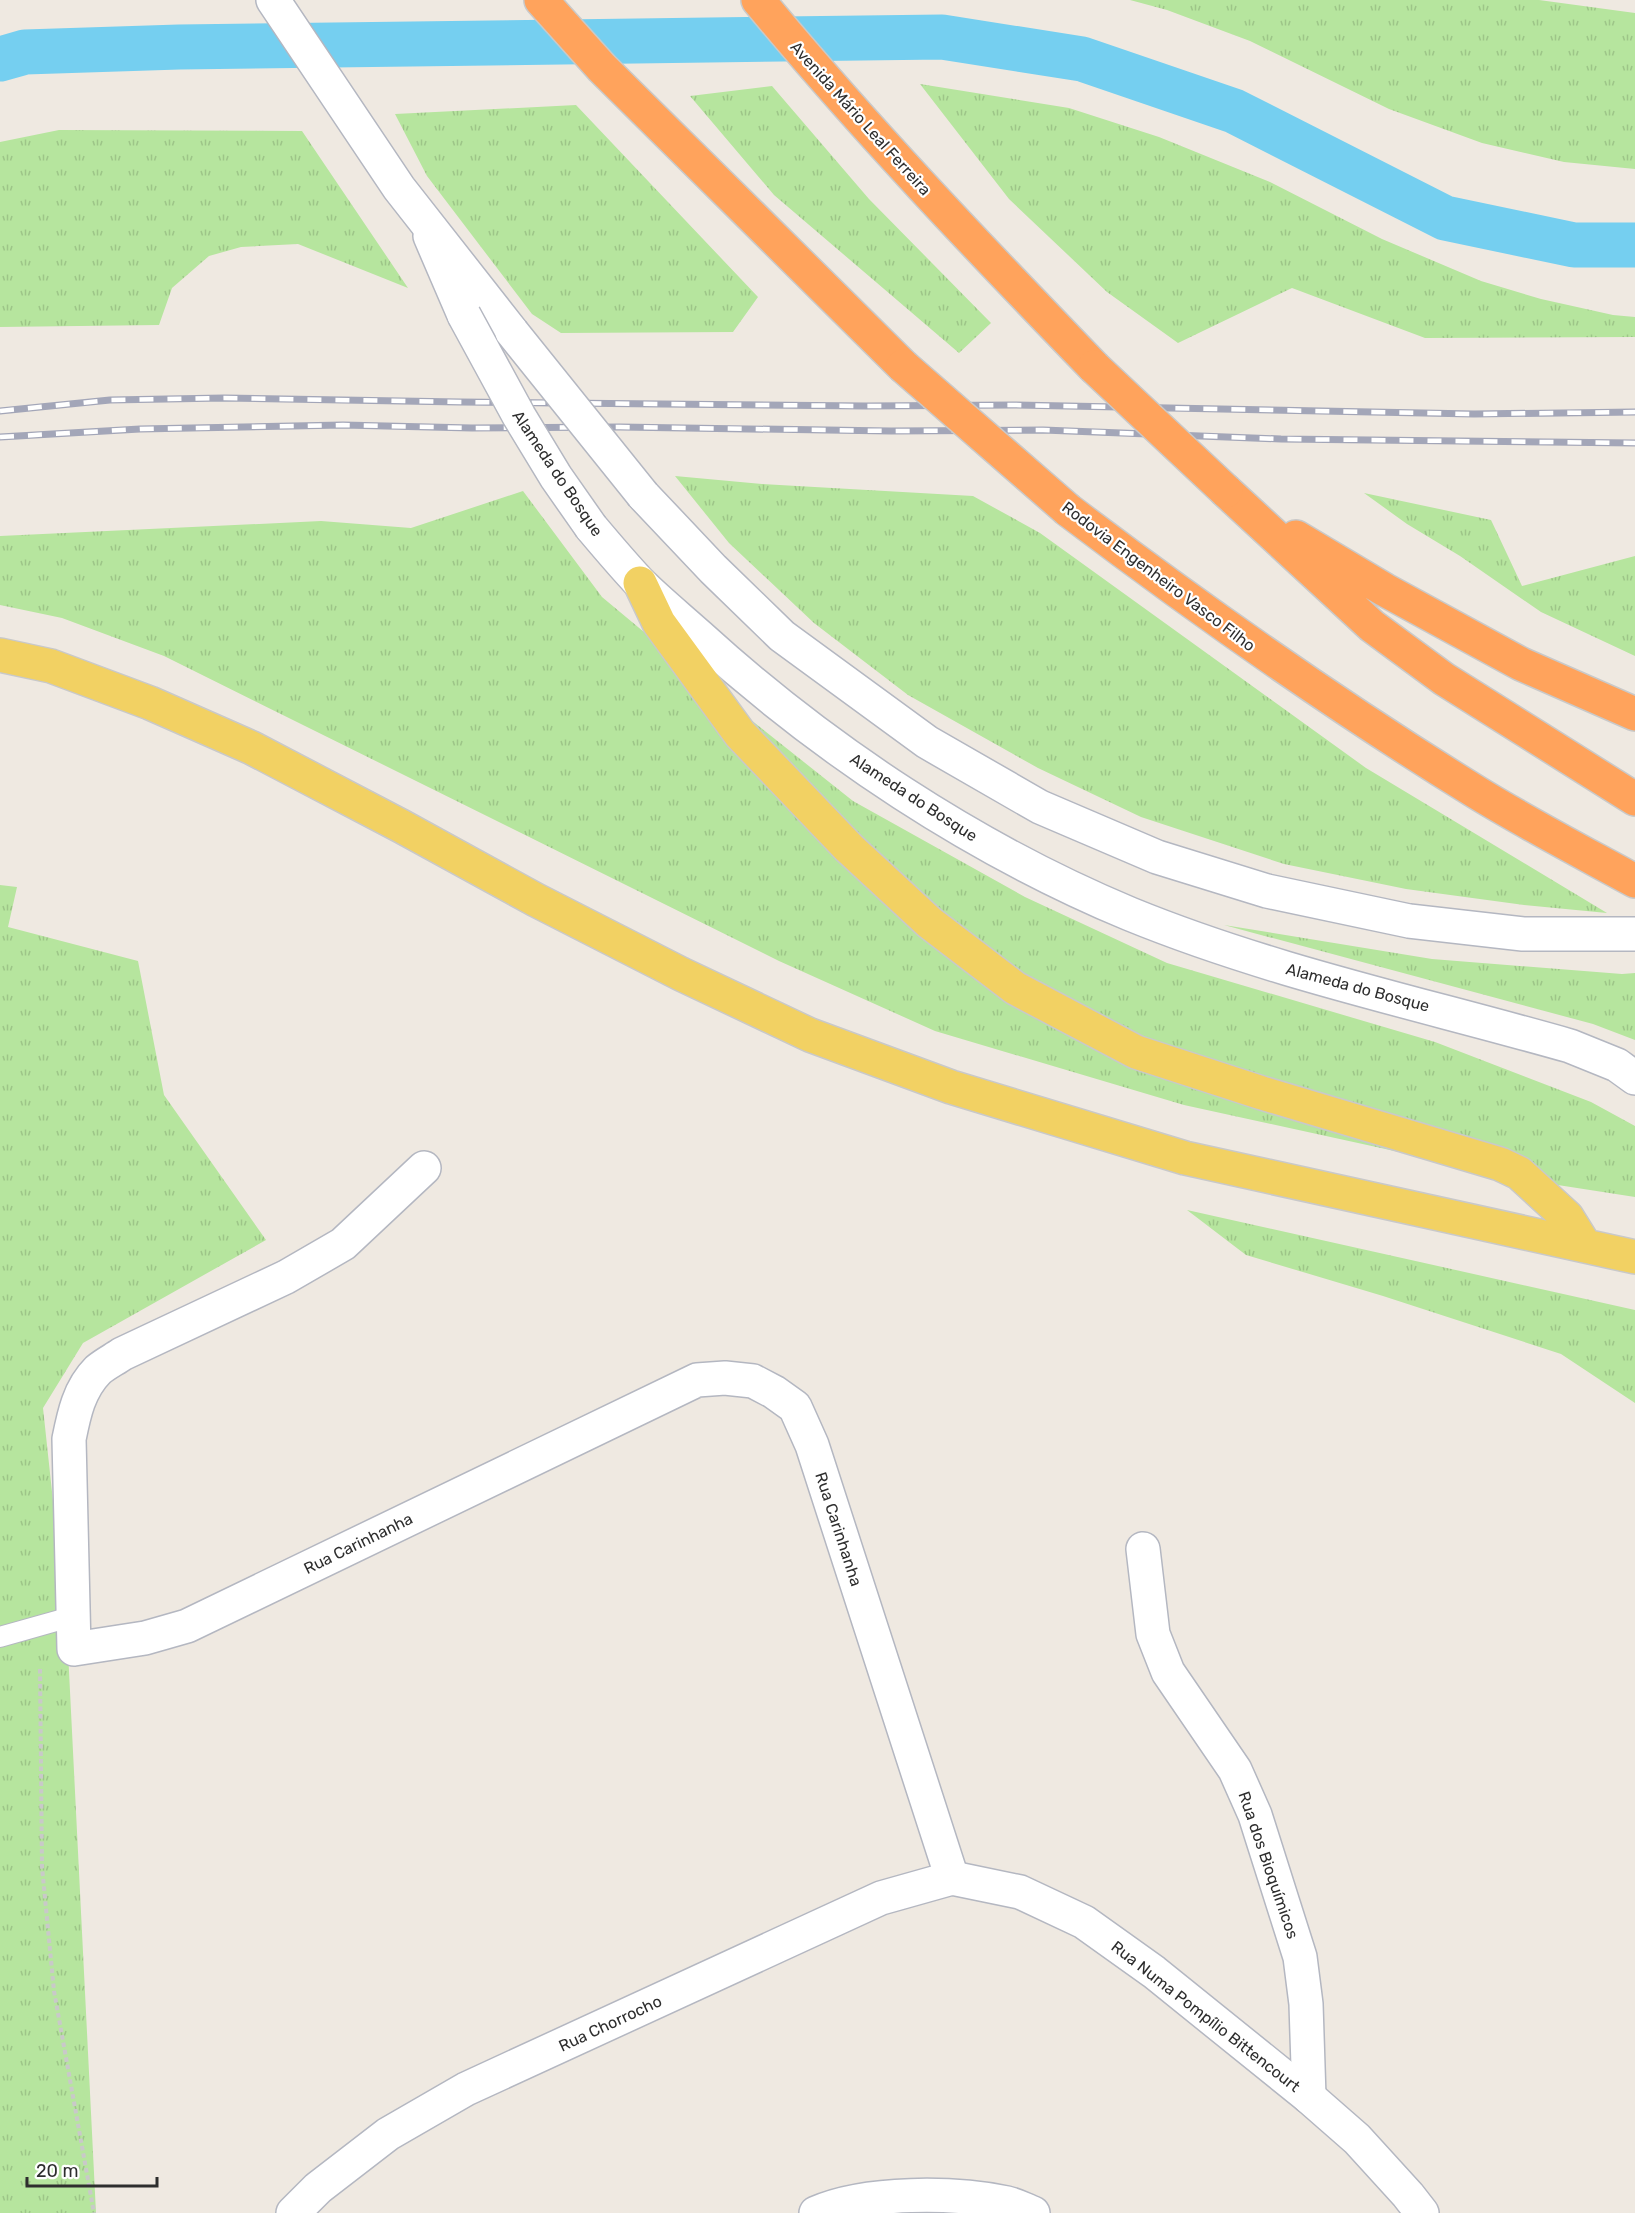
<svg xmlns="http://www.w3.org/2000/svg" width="1635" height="2213" font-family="Rubik,sans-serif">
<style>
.grass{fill:url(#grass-tufts)}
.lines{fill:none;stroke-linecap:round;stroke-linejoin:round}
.canal{stroke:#75cff0;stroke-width:45}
.service-casing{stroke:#b4b7c1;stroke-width:22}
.minor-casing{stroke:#b4b7c1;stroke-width:36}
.tertiary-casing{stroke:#b4b7c1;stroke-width:36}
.secondary-casing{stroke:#b4b7c1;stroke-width:36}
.primary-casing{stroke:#c9c9c9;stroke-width:36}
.motorway-casing{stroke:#c9c9c9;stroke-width:36}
.path{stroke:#c9c9c9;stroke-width:4;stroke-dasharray:4.5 3;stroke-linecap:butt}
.service{stroke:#fff;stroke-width:20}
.minor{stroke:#fff;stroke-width:33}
.tertiary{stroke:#fff;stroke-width:33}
.secondary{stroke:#fff;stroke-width:33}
.primary{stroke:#f2d163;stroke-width:33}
.motorway{stroke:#ffa35c;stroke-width:33}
.rail-casing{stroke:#a3a6b8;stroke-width:7}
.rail{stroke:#fff;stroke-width:4.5;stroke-dasharray:14;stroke-linecap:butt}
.tertiary-bridge-casing{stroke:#b4b7c1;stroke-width:36;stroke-linecap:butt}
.secondary-bridge-casing{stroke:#b4b7c1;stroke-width:36;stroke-linecap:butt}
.motorway-bridge-casing{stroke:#c9c9c9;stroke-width:36;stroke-linecap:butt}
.tertiary-bridge{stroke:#fff;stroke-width:33}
.secondary-bridge{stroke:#fff;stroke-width:33}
.motorway-bridge{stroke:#ffa35c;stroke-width:33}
.labels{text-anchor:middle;stroke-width:4.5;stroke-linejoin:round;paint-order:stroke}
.street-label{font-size:16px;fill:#2e2e2e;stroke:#fff}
</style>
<defs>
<pattern id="grass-tufts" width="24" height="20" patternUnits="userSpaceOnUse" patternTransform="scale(1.5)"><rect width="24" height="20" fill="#b6e59e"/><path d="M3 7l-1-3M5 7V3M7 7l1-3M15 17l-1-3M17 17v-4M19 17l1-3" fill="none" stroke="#9dc588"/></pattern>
</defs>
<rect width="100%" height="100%" fill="#efe9e1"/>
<path class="grass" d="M1130,0H1539L1635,13V169L1564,162L1482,143L1389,109L1250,41L1167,10Z
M920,84L1069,108L1159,137L1270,182L1382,239L1481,281L1541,299L1613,315L1635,317V337L1425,338L1292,288L1178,343L1107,292L1009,199Z
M772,86L869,199L991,323L959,353L774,195L690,96Z
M576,105L758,297L733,332L561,333L532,314L427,176L395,114Z
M59,130L302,131L408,288L298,244L241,247L209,256L172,288L159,325L0,327V142Z
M675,476L762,484L973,496L1040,533L1366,768L1607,913L1524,905L1406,889L1284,864L1141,817L1038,768L908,695L814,623L729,543Z
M523,491L602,597L722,697L853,801L1025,897L1167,963L1435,1042L1591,1102L1635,1126V1197L1532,1181L1184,1105L935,1031L779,961L164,656L62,618L0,605V536L321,521L411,528Z
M1364,493L1491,520L1522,586L1635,556V656L1541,612L1460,556L1407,524Z
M0,885L17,887L8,927L138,961L164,1095L266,1240L83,1343L43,1408L67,1631L96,2213H0Z
M1224,925L1432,959L1622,974L1635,973V1040L1593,1024Z
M1187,1210L1635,1310V1403L1561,1354L1383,1296L1246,1255Z"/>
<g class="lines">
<path class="canal" d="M0,59L25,52L179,47L942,37L1082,59L1234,111L1445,218L1574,245H1635"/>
<defs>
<path id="service" d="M0,1637L74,1616"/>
<path id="minor" d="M424,1168L343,1244L286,1277L122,1354C115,1359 105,1364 98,1370C79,1389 74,1414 69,1439L74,1649L145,1638L187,1626L697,1380L725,1378L753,1381L774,1392L795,1407L812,1445L952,1878
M1143,1549L1153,1634L1168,1672L1235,1770L1255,1815L1300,1957L1306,2004L1309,2097
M816,2213C866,2191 954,2192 1007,2203C1016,2205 1025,2210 1033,2213"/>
<path id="tertiary" d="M430,236L464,315
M591,527C607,546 623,565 640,583C658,601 679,618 699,636C824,750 974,849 1130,914C1272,972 1423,1004 1570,1046L1617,1065L1635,1078
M293,2213L318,2188L388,2134L466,2089L881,1898L952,1878L1020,1892L1084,1922L1154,1972L1309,2097L1357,2139L1408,2195L1422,2213"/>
<path id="secondary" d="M273,0L399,188L512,332
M643,495L713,569L782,636L927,742L1040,807L1157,857L1267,891L1409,921L1523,934H1635"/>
<path id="primary" d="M640,583L659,623L740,734L849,848L930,923L1015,988L1136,1052L1262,1093L1500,1164L1519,1173L1567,1217L1585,1246
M0,655L51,666L150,703L252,748L401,826L536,900L681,974L810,1035L951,1087L1185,1158L1635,1257"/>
<path id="motorway" d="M541,0L602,68L903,366
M758,0C864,128 978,247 1094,367
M1226,491L1372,626L1444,679L1635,799
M1068,510C1200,610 1335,705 1476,792C1528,824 1582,852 1635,881
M1296,537L1385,590L1521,664L1635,714"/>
</defs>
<use href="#service" class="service-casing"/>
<use href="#minor" class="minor-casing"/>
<use href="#tertiary" class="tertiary-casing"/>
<use href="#secondary" class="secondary-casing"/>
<use href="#primary" class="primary-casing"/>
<use href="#motorway" class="motorway-casing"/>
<path class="path" d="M40,1669L42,1867L54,1991L94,2213"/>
<use href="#service" class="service"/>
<use href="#minor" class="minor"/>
<use href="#tertiary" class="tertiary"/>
<use href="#secondary" class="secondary"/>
<use href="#primary" class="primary"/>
<use href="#motorway" class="motorway"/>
<defs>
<path id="rail" d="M0,411L110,400L224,398L460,402L866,406L1013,405L1474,414L1635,412
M0,437L140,429L343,425L472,428L620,427L891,431L1043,430L1281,439L1635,443"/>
</defs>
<use href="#rail" class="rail-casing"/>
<use href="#rail" class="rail"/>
<defs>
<path id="tertiary-bridge" d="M464,315L519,416L556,477L591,527"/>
<path id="secondary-bridge" d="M512,332L643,495"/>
<path id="motorway-bridge" d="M903,366L1068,510
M1094,367L1226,491"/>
</defs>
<use href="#tertiary-bridge" class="tertiary-bridge-casing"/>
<use href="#secondary-bridge" class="secondary-bridge-casing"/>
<use href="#motorway-bridge" class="motorway-bridge-casing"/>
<use href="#tertiary-bridge" class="tertiary-bridge"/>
<use href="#secondary-bridge" class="secondary-bridge"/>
<use href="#motorway-bridge" class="motorway-bridge"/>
</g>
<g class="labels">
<g class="street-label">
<text transform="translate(861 118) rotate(48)" y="6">Avenida Mário Leal Ferreira</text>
<text transform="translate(558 473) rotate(56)" y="6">Alameda do Bosque</text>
<text transform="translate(1159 576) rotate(37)" y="6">Rodovia Engenheiro Vasco Filho</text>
<text transform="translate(914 797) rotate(33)" y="6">Alameda do Bosque</text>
<text transform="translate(1358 987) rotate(15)" y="6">Alameda do Bosque</text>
<text transform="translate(839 1529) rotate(72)" y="6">Rua Carinhanha</text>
<text transform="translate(358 1543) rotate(-26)" y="6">Rua Carinhanha</text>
<text transform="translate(1269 1865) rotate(71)" y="6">Rua dos Bioquímicos</text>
<text transform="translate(1206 2016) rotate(38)" y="6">Rua Numa Pompílio Bittencourt</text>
<text transform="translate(610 2023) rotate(-25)" y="6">Rua Chorrocho</text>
</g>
</g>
<path d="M27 2177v9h130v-9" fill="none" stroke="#2e2e2e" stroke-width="3"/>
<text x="36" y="2177" font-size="18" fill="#2e2e2e" stroke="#ffffff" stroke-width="4.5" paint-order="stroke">20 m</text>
</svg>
